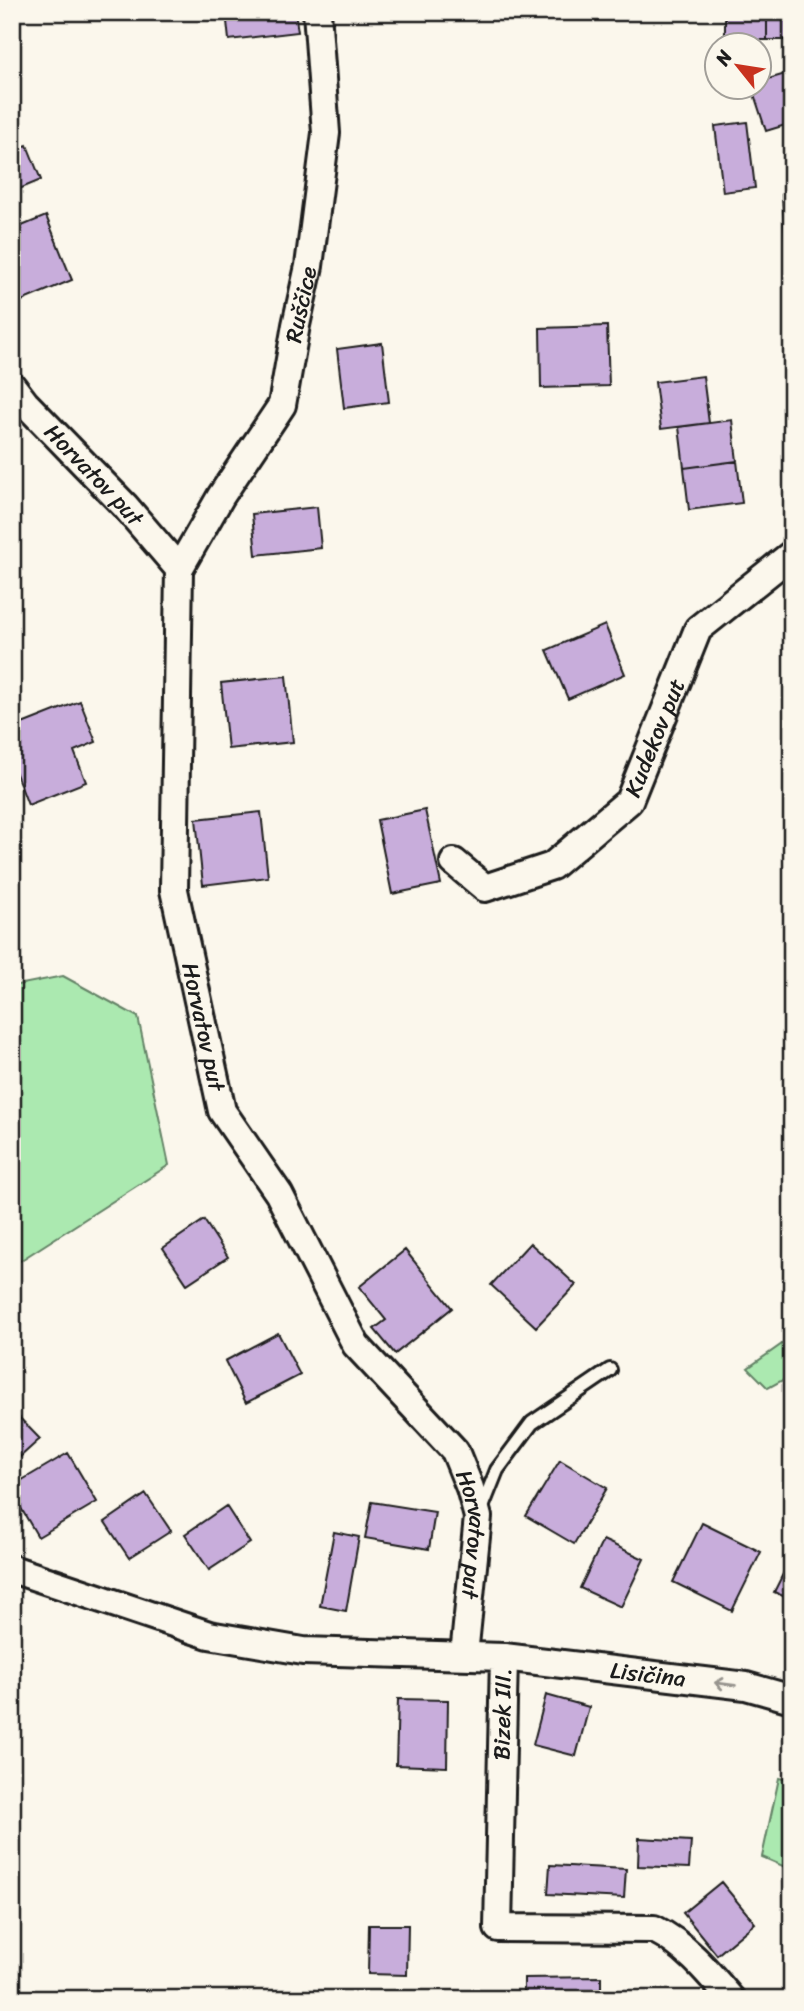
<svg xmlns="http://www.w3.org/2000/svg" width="804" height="2011" font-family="Sriracha,sans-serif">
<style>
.green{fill:#abe9b0;stroke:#648266;stroke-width:2}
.building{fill:#c8addb;stroke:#1c1c1c;stroke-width:2}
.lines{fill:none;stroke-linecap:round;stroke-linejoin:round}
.lane-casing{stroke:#1c1c1c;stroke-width:18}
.street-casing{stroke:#1c1c1c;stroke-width:32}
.lane{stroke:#fbf7ec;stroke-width:12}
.street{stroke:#fbf7ec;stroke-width:26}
.oneway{stroke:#97948e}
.labels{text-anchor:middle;stroke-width:7;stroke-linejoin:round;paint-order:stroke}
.street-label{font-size:23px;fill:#1c1c1c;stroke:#fbf7ec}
</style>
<rect width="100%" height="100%" fill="#fbf7ec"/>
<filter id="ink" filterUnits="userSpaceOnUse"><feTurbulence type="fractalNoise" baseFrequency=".0143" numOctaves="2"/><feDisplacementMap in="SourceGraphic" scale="14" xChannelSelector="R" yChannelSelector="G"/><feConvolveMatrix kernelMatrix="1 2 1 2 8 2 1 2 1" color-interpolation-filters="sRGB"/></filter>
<g filter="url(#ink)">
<path class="green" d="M63,976L138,1017L169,1165L12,1266V986Z
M792,1337V1375L768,1388L748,1368Z
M779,1778L792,1781V1870L762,1857Z"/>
<path class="building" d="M226,12H295L298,32L229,40Z
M725,12H767V40H725Z
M767,12H792V40H767Z
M792,72V123L766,131L752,88H758V82Z
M747,122L755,188L723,192L715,126Z
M27,145L41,180L12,192V151Z
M792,194V243H786L782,195Z
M46,216L72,280L12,305V230Z
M607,326L609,386L541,388L540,328Z
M382,343L389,402L344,408L337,349Z
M703,376L709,423L661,429L655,382Z
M732,420L737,461L684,468L679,427Z
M737,461L742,503L689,510L684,468Z
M317,507L321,548L256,555L252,514Z
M605,625L625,674L568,699L547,650Z
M286,676L293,742L228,749L221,683Z
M80,701L96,742L74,751L86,782L28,805L12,763V728Z
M425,810L441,884L392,894L377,820Z
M261,812L268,877L203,885L196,819Z
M204,1220L228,1257L187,1284L163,1248Z
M530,1243L576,1285L536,1327L491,1285Z
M405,1250L452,1308L395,1354L374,1329L386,1320L359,1287Z
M278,1333L300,1375L246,1403L225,1361Z
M12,1410L40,1439L20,1457L12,1449Z
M68,1453L97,1502L38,1537L12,1493V1486Z
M560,1460L607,1488L574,1544L526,1516Z
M146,1494L171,1531L129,1558L105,1522Z
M372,1502L435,1512L429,1549L365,1538Z
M226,1506L250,1543L209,1570L185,1534Z
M702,1523L761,1552L732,1611L673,1582Z
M334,1532L359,1537L346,1611L320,1606Z
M603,1540L644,1559L621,1607L580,1588Z
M792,1556V1600L774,1592Z
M546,1695L589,1707L576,1756L533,1745Z
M398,1699L448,1700L447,1767L396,1765Z
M639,1838L691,1841L689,1868L638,1866Z
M550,1865L626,1869L624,1898L548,1894Z
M721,1882L755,1923L717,1955L683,1913Z
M369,1925H408L407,1975L368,1974Z
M601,1977V1999H524V1978Z"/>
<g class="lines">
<defs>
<path id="lane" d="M481,1510L497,1470L532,1423L610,1370"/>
<g id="street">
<path id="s1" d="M12,386L25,403L125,506L179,569L174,890L222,1111L279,1194L356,1345L455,1451L470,1488L478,1517L464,1655"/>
<path id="s2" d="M179,569L221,496L282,405L296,325L309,266L326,133L317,12"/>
<path id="s3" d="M454,862L485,888L552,866L629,801L698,629L792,554"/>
<path d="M12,1569L209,1635L303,1651L504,1657L498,1928L654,1929C686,1945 708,1972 731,1999"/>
<path id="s4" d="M504,1657L746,1686L792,1699"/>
</g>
</defs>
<use href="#lane" class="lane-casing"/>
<use href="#street" class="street-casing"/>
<use href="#lane" class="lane"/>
<use href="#street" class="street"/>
</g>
<defs><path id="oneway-shaft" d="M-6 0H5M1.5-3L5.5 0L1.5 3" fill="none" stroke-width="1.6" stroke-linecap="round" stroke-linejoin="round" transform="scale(1.75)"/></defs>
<use class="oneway" href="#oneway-shaft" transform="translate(725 1684) rotate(-173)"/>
</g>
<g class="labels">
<g class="street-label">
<text dy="8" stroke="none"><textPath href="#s2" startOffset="296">Ruščice</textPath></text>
<text dy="8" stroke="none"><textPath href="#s1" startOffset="121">Horvatov put</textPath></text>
<text dy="8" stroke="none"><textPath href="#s3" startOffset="280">Kudekov put</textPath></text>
<text dy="8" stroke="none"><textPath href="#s1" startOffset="709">Horvatov put</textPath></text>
<text dy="8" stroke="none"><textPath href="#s1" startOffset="1297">Horvatov put</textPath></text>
<text dy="8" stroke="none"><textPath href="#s4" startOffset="145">Lisičina</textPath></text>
<text transform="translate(502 1714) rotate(-89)" y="8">Bizek III.</text>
</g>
</g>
<rect width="804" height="2011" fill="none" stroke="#fbf7ec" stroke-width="42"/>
<rect x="21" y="21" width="762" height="1969" fill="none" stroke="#1c1c1c" stroke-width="2.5" filter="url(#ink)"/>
<g transform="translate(738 66) rotate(300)"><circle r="33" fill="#fbf7ec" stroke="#a29f99" stroke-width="2"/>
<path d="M0-5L12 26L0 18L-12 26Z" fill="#c8321e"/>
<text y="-10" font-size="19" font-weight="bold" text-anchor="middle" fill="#1c1c1c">N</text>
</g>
</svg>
